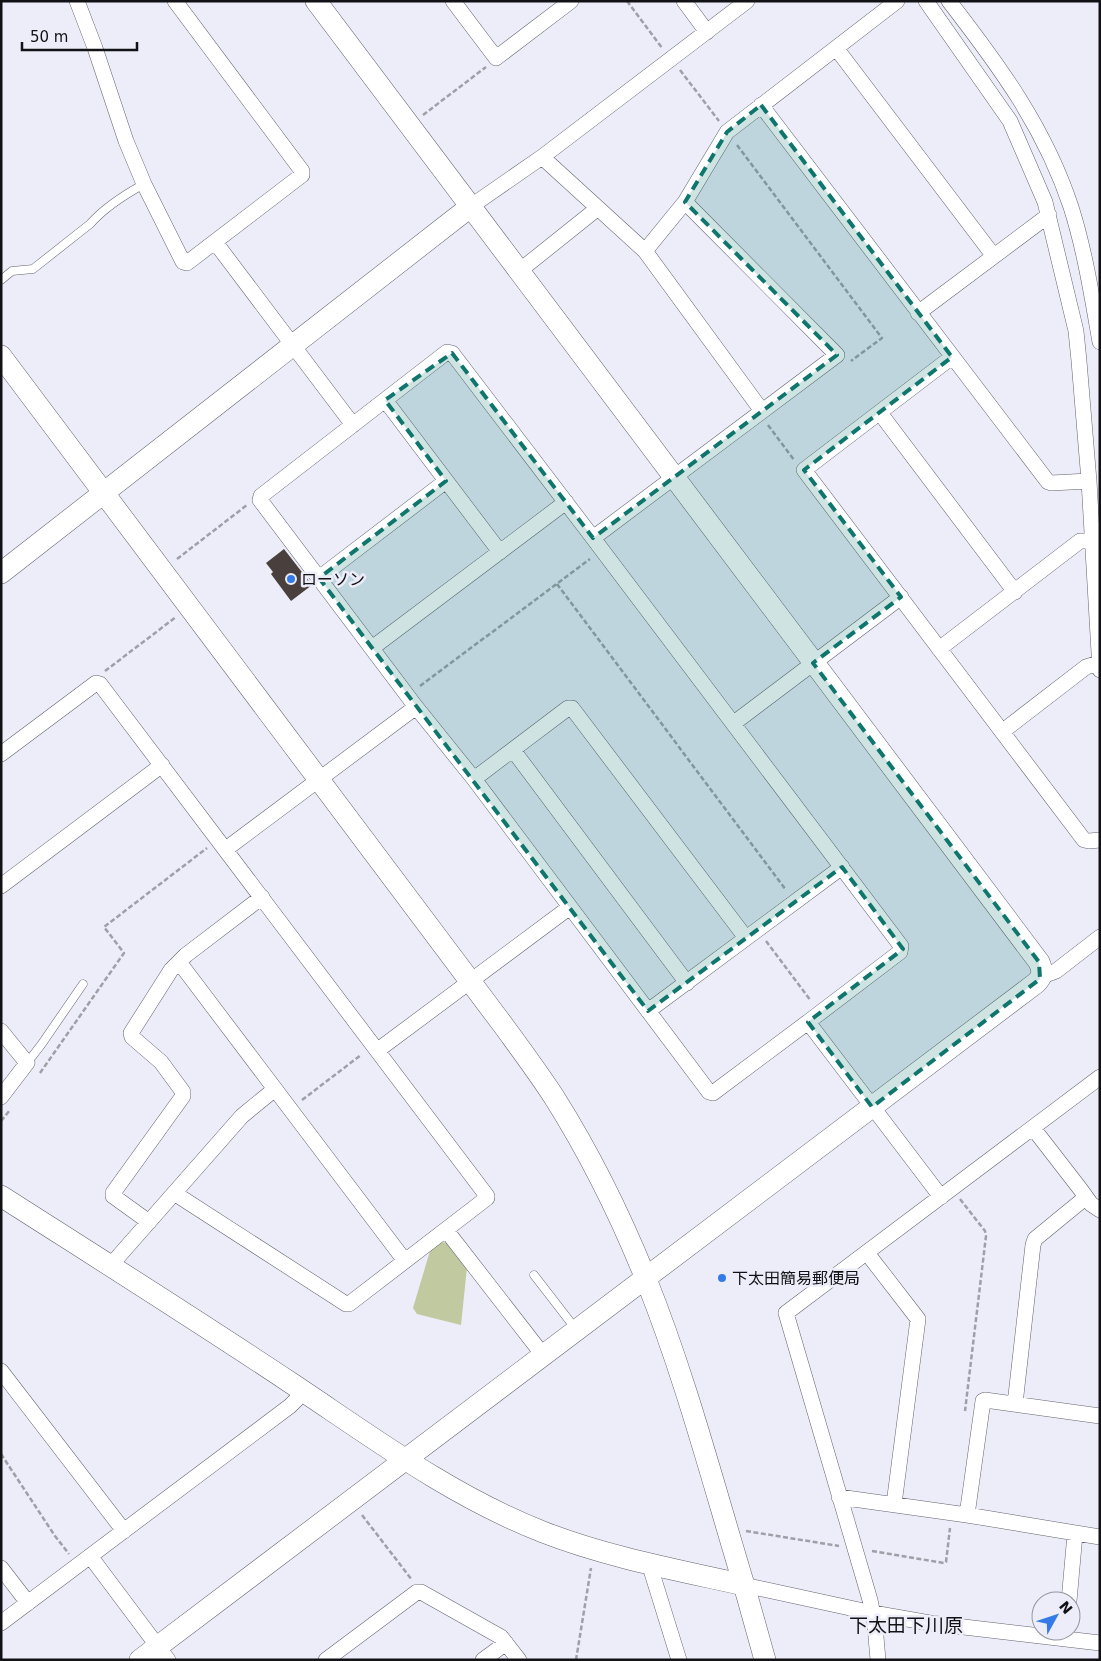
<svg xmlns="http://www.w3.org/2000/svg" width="1101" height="1661" font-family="'DejaVu Sans','Noto Sans JP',sans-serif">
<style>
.green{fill:#c0c9a0}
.building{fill:#493f3c}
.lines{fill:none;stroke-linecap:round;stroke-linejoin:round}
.lane-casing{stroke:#62636d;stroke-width:9}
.street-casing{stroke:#62636d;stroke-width:16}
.secondary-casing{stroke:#62636d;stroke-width:22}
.path{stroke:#9f9fa8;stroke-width:2.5;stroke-dasharray:5 2.5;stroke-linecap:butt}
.lane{stroke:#fff;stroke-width:8}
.street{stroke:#fff;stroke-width:15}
.secondary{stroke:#fff;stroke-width:21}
.marked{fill:#0f766e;fill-opacity:0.2;stroke:#0f766e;stroke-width:4;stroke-dasharray:10 6;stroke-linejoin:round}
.poi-dot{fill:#347be8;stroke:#ecedf9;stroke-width:2}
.labels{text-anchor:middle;stroke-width:5;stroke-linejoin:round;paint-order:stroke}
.poi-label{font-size:16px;fill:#121216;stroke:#ecedf9;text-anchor:start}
.quarter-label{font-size:19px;fill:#121216;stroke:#ecedf9}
</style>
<rect width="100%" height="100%" fill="#ecedf9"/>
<path class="green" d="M441,1242L448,1243L467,1267L461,1325L417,1314L413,1308L430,1251Z"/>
<path class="building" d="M284,549L312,585L291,601L271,574L273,572L266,563Z"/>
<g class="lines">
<defs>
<path id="lane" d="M1,280L12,271L33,269L90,224C105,207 124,195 144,184
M27,1063L41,1045L83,984
M534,1275L575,1328"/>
<path id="street" d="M77,1L95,48L126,141L144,184L183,262L187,263L302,175V171L175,1
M453,1L496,58L571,1
M684,1L707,32
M926,1L1010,121L1045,202L1076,331L1079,361L1089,481L1100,670
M949,1C1000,67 1045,128 1071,207C1085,251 1092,297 1100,342
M836,48L993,255
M761,105L1048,482L1051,483L1089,481
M542,157L645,251L762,411
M685,202L837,355L593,538L452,353L447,352L261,496L260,500L416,707L474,779L709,1092L713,1093L808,1022L941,1197
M470,207L542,157L747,1
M215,242L353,425
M645,251L685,202L727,132L897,1
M518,272L598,208
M918,313L1049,215
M952,357L804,470L1084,840L1089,841L1100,840
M385,400L500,552
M880,413L1015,592
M593,538L901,946L900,952L808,1022
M319,578L446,481
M372,648L566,502
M939,649L1080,541L1092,540
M734,723L901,597
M1003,731L1086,667L1099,663
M513,750L687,983
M1,754L96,683L100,684L487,1196V1198L349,1304H346L174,1193
M474,779L568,708H572L746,938
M226,849L416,707
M1,886L162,765
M179,962L405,1261
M1042,974H1048L1056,971L1100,937
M648,1011L842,867
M1,1031L27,1063L1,1097
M378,1050L570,907
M1033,1128L1081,1190L1091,1204L1100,1210
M149,1222L113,1196V1193L183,1096V1092L161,1062L132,1037L131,1033L171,970L186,955L262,897
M446,1230L543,1355
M867,1253L918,1319L894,1504
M110,1266L242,1116L275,1089
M1,1371L124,1531
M1015,1404L1033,1245L1035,1239L1085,1198
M839,1497L967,1515L1100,1537
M967,1515L983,1401L985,1400L1100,1416
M90,1556L168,1660
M652,1564V1573L679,1660
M1,1568L28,1603
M744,1585L873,1613L930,1623L1100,1643
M1069,1601L1075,1534
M1,1623L290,1406L304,1392
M326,1660L417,1592H421L501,1637L519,1660
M483,1660L506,1643
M878,1660L875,1625L870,1600L786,1313L1100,1077"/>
<path id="secondary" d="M1,356L506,1029C522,1051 539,1074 554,1097C590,1154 621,1217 646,1279C686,1379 713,1483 744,1585
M1,573L470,207
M1,1196C98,1258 195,1319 291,1383C372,1437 451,1496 543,1532C607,1557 677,1570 744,1585L765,1660
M140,1660L1036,983C1043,976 1043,971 1039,962L316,1"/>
</defs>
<use href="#lane" class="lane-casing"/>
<use href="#street" class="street-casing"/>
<use href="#secondary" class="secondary-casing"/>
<path class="path" d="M627,1L662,48
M680,70L719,121
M423,115L486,67
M737,145L882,338L851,361
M768,425L794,460
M177,559L247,505
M557,584L786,890
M105,671L176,617
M420,686L590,559
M766,941L811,1001
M40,1073L124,953L104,927L207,848
M302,1100L361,1055
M1,1121L10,1110
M960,1199L985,1231L986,1236L965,1411
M1,1454L55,1536L69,1554
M362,1515L412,1580
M746,1531L839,1546
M872,1551L944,1563L946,1562L950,1528
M576,1660L591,1568"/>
<use href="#lane" class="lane"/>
<use href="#street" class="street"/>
<use href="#secondary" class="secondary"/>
</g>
<path class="marked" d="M761,105L952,357L804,470L901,597L813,663L1039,962L1040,979L872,1107L808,1022L903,949L842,867L648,1011L319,578L446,481L385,400L452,353L593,538L837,355L685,202L727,132Z"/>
<g class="poi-dot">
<circle cx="291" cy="579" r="5"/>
<circle cx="722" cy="1278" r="5"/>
</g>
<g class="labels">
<g class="poi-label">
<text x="301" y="585">ローソン</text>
<text x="732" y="1284">下太田簡易郵便局</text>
</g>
<g class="quarter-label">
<text x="906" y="1632">下太田下川原</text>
</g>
</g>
<rect width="1101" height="1661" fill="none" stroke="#121216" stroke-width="5"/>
<g transform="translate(1056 1616) rotate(50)"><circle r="24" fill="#ecedf9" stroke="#95959e"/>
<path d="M0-4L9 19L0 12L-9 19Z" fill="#347be8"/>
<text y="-8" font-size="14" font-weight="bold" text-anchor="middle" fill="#121216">N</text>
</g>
<path d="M22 42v8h115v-8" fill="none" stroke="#121216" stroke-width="2.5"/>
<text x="30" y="42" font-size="15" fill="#121216" stroke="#ecedf9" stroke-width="4" paint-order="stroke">50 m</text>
</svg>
